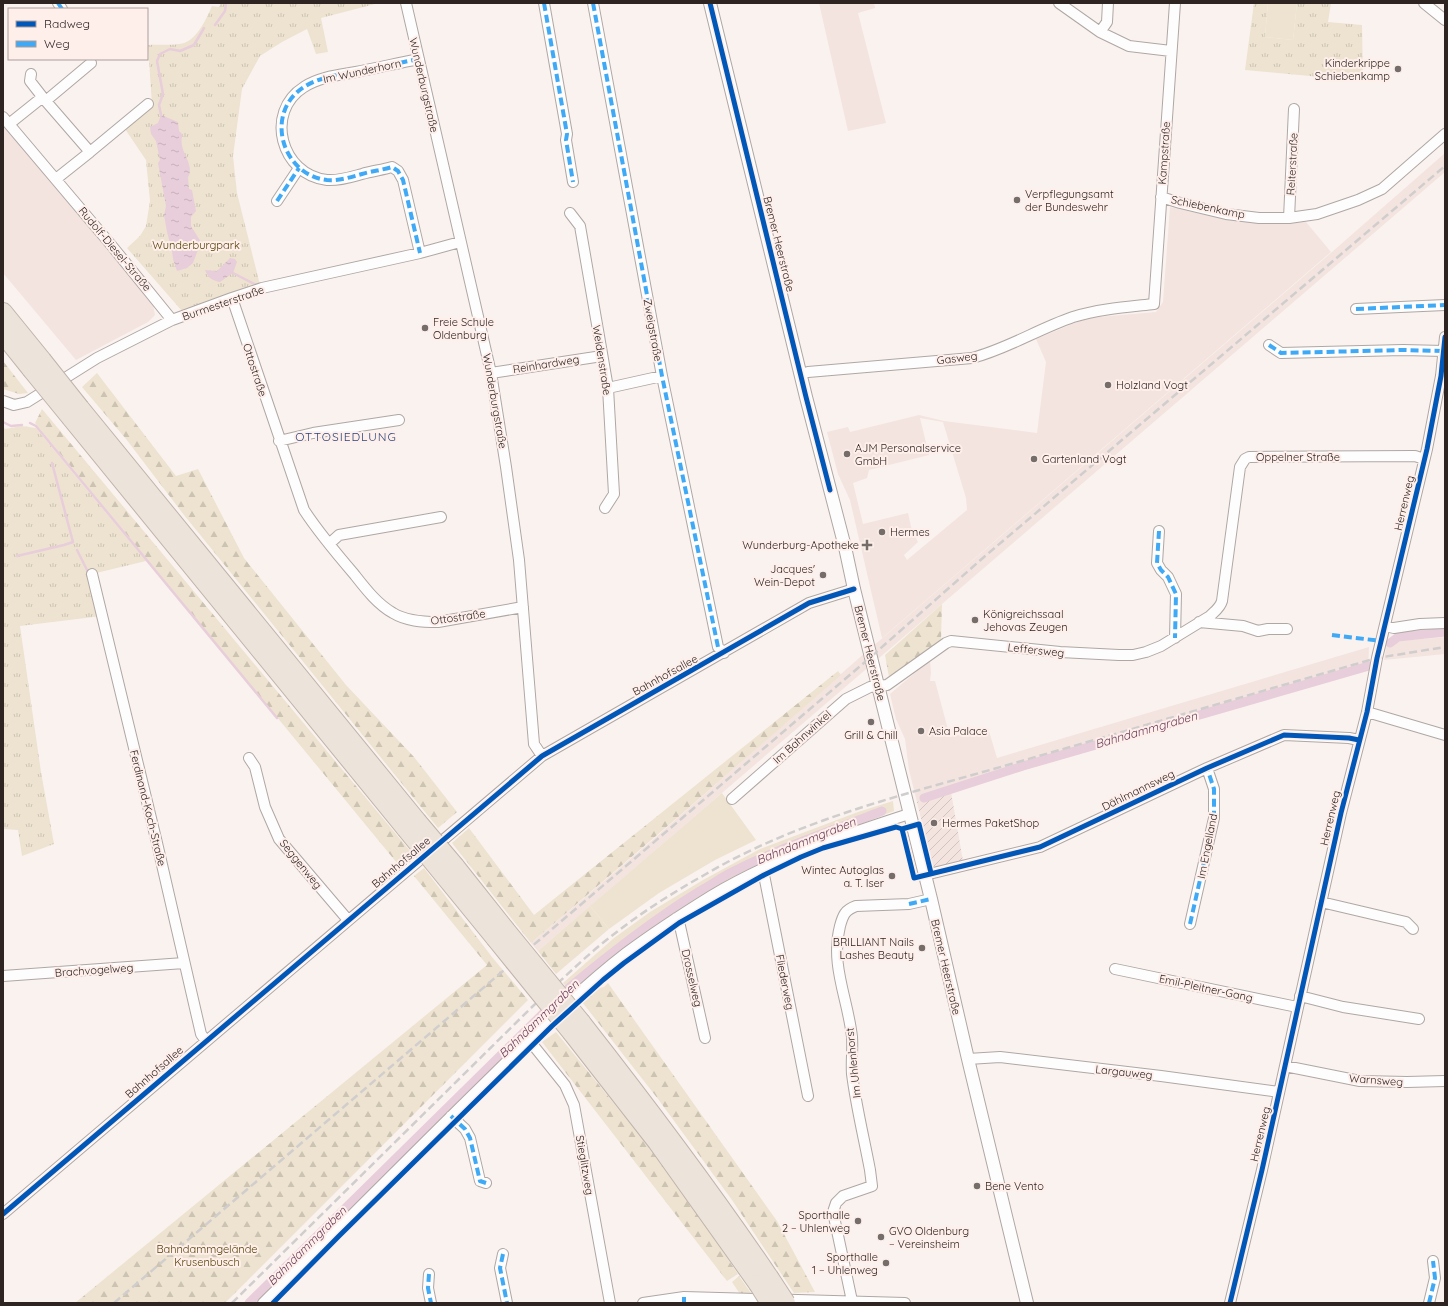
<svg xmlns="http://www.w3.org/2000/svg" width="1448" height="1306" font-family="Quicksand,sans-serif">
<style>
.built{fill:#f3e4df;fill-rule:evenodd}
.industrial{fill:url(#industrial-furrows)}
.green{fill:#eee3d0}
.forest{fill:url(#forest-firs)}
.park{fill:url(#park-tufts)}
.water{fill:url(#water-ripples)}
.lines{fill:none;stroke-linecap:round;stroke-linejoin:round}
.stream{stroke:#e8cdda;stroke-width:2.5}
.canal{stroke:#e8cdda;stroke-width:9}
.minor-casing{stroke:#afa7a4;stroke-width:12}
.tertiary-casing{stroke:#afa7a4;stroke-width:14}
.motorway-casing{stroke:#c0b4ab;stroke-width:20}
.minor{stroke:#fefdfd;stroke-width:10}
.tertiary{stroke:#fefdfd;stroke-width:12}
.motorway{stroke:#ece3db;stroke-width:18}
.rail{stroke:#d0cdcd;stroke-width:2.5;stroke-dasharray:8 4;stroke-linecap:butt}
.motorway-bridge-casing{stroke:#c0b4ab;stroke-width:20;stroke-linecap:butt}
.motorway-bridge{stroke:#ece3db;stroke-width:18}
.quiet{stroke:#3fa9f5;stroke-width:4;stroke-dasharray:8 4;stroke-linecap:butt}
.cycleway-casing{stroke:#feefeb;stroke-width:8}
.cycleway{stroke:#0057b8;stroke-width:5}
.poi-dot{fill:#756d6a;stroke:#feefeb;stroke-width:1.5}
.labels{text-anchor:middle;stroke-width:4;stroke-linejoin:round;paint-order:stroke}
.poi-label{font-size:11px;fill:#2e2523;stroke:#feefeb;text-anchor:start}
.street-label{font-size:11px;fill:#2e2523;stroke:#feefeb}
.park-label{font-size:11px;fill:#554204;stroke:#feefeb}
.neighbourhood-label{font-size:12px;letter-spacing:1px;fill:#2a457d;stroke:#feefeb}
.water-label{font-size:12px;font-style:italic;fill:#693b58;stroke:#feefeb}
</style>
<defs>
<pattern id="industrial-furrows" width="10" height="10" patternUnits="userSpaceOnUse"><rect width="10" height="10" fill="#f3e4df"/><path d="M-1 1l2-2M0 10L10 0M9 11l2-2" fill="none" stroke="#d1c3bf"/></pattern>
<pattern id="forest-firs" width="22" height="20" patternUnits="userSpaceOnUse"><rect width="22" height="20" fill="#eee3d0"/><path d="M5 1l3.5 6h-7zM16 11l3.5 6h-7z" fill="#ccc3b2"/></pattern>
<pattern id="park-tufts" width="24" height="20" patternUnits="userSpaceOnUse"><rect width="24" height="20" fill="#eee3d0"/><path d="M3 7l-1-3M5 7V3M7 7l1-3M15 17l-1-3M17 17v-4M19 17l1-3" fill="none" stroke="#ccc3b2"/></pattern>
<pattern id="water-ripples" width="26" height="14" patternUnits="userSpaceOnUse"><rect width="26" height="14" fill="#e8cdda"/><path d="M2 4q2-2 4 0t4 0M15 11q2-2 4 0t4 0" fill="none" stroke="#c7b0bb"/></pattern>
</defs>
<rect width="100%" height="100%" fill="#faf2ef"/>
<path class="built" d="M819,3H874L875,8L858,13L886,123L848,131Z
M3,125L152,300L155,315L148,322L76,360L3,273Z
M1445,153V172L538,951L531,943L656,837L858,659L1332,252Z
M1170,207L1232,221L1270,224L1306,222L1331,252L882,638L850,500L838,474L827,432L848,427L850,432L919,415L944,421L1037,433L1046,362L1036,339L1087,318L1156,312L1163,302ZM920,418L943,422L966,498L967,510L907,560L904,555L918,542L912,531L908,513L863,524L853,483L867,478L869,470L929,455Z
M1445,637V654L1384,660L1387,642Z
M1369,647L1368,669L1218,712L917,802L909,770L905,739L896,719L890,694L930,660L931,673L930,681H935L950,737L988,728L997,758Z"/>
<path class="industrial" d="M951,792L963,861L933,868L917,802Z"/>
<path class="green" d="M1268,3H1297L1293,40L1265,37Z
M722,793L756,840L715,860L659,893L609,929L590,906Z
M893,801L894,811L823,838L760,865L572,993L563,983L614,938L650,912L703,880L760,849L858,812Z"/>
<path class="forest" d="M3,361L28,393L19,394L3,389Z
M97,373L176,476L198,469L244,558L346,685L414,757L457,812L438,828L184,515L126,439L82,387Z
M42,409L411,852L397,863L35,423Z
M942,604L941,640L889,677L885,655Z
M838,671L841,675L677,818L531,943L452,843L469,828L534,915Z
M424,868L492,957L528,1000L225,1303H75L487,965L414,876Z
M590,906L609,929L556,974L538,951Z
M608,983L777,1221L815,1292L794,1293L732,1200L658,1099L582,1002L599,988L604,987Z
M556,1032L664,1165L738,1274L727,1281L542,1042Z
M739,1276L758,1303H746L732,1282Z"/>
<path class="park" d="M221,3H379L321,18L328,52L316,54L307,29L282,42L260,56L242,89L233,156L237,193L260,285L182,311L127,248L140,236L146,226L150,201L146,160L125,129L152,105L148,45C159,44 173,46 184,43C197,39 207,18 212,6L219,7Z
M1254,3H1268L1265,37L1293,40L1297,3H1331L1328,22L1362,25L1363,81L1245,70Z
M3,426L5,429L22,426L36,428L146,561L92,574L102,616L20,626L41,772L54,844L22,856L18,830L3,829Z"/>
<path class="water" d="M161,115L178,122L179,131L183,135C176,149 196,164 188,177L189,189L192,190L196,211L191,217V226L201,242L193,263L187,268L177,271L173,259L172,251L167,232L164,215L166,206L158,163L160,160L156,141L151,134L150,127L158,123Z
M230,258L235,259L237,262L233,273L220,282C213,281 208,278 205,270L217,271Z"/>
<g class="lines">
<path class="stream" d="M215,25L225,11L226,3
M161,115L159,105L163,94L157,61L160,54L170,49L180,51L194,45L204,28
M233,273L256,285
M3,422L11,426L22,425
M30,423L36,426L277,718
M77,550L88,572
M17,556L64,545L73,542L52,463"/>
<path class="canal" d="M1390,643L1398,637L1445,632
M924,798L1023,766L1369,666
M249,1303L571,986C612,952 653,920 698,892C709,886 719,879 730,873C779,848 831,831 882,811"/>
<defs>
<path id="minor" d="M58,3L62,9
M406,3L491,373L506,467L519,560L534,744L542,756
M544,3L567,134L566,140L573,182
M593,3L662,376L718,647L724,653
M1059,3L1100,32L1129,46L1171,51
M1424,3L1445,20
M1100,32L1107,22L1108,3
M419,59C398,63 377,68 356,72C339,75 319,77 304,87C264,112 281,175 327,180C339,181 351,177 362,174C372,171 382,170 392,167L398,171L403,180L420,253
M31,74L30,81L44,99L90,152L56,179
M3,117L112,246L172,320
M9,124L39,100L48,99L91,63
M90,152L148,104
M1161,197L1180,203L1226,214L1259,218H1289L1317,214L1358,200L1382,189L1445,134
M277,201L299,168
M570,213L580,226L608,388L614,494L605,508
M1289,218L1294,109
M232,298L304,510C319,533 336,553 354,574C365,588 377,604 393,613C406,621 422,622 438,622L523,607
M1356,309L1445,305
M1269,345L1281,353L1403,350L1444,351
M491,373L602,356
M800,374L808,372L972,358C1007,349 1038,329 1073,317C1099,309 1127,307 1154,304L1175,3
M608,388L662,376
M3,401L14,405L27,402L97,358L172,320L232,298L262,288L420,253L460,242
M279,441L313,433L399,420
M1159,531L1157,563L1161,570L1168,577L1176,594L1175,638
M329,544L339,535L441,517
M92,574L157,843L201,1034L206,1041
M1199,622L1243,626L1258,631L1268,629H1287
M1385,626L1394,628L1420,624L1445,623
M1367,712L1445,735
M249,758L255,767L265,807L279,839L348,920
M732,799L846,699L870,687L887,685L946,643L951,641L1060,652L1119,655H1133L1146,652L1161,646L1210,616C1215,611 1220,608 1222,601L1240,467L1245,459L1249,457L1415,456L1424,459
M761,869L764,875L808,1096
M925,875L1040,847L1207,768L1284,735L1349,738L1359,740
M1321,902L1406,922L1413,929
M676,918L680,926L705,1038
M1190,924L1214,818V789L1207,768
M1115,969L1297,1007
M3,976L184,963
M1300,996L1343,1007L1419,1019
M529,1040L565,1085L574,1105L610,1303
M968,1059L1000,1057L1161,1076L1279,1092
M1285,1066L1360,1081L1407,1082L1445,1081
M451,1116L465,1129L470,1138L480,1181L486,1183
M3,1214L542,756L809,603L854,589
M503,1254L500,1268L507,1303
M429,1274L428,1288L431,1303
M852,1301L833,1212L836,1203L843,1196L872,1186L870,1170C864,1138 856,1106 852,1074C851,1062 853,1049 852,1037C848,999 830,965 840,926C843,915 845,910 856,906L909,904L931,899
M263,1303C340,1228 415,1151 492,1076C535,1034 578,990 626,953C653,933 682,914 711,896C773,859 841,836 909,814
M643,1303L684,1297L905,1303
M1230,1303L1262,1170L1341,813L1367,712L1377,658L1427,449L1441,376L1445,337
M1429,1303L1435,1278L1433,1261"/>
<path id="tertiary" d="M710,3L806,397L845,547L854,589L931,899L968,1059L1027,1303"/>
<path id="motorway" d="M3,312L42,360
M3,334L31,369
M80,408L417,821
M71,418L406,829
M455,866L505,929
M446,878L495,938
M581,1022C646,1105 710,1190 769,1277
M572,1033L657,1142L758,1284"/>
</defs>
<use href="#minor" class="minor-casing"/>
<use href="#tertiary" class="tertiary-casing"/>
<use href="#motorway" class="motorway-casing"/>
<use href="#minor" class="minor"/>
<use href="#tertiary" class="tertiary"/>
<use href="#motorway" class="motorway"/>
<path class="rail" d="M114,1303L865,662L984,557L1445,166
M232,1303L533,1006C558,984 582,959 609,938C639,914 672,893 706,874C800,819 907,794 1011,764C1133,729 1255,693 1377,658L1445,647"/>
<defs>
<path id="motorway-bridge" d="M42,360L80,408
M31,369L71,418
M417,821L455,866
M406,829L446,878
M505,929L581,1022
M495,938L572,1033
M769,1277L786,1303
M758,1284L770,1303"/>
</defs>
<use href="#motorway-bridge" class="motorway-bridge-casing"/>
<use href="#motorway-bridge" class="motorway-bridge"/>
<path class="quiet" d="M58,3L62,9
M544,3L567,134L566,140L573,182
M593,3L662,376L718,647L724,653
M419,59C398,63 377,68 356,72C339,75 319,77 304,87C264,112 281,175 327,180C339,181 351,177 362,174C372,171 382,170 392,167L398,171L403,180L420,253
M277,201L299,168
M1356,309L1445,305
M1269,345L1281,353L1403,350L1444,351
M1159,531L1157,563L1161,570L1168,577L1176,594L1175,638
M1332,635L1381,641
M909,904L931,899
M1190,924L1214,818V789L1207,768
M451,1116L465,1129L470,1138L480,1181L486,1183
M503,1254L500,1268L507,1303
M429,1274L428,1288L431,1303
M684,1297V1303
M1429,1303L1435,1278L1433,1261"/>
<defs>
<path id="cycleway" d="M710,3L806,397L830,490
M902,829L914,878L1040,847L1207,768L1284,735L1349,738L1359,740
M3,1214L542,756L809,603L854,589
M273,1303L339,1236L552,1026L603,980L624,963L679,923L764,875L801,857L823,848L889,829L896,827L902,829L919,824L931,873
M1230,1303L1262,1170L1341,813L1367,712L1377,658L1427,449L1441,376L1445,337"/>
</defs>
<use href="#cycleway" class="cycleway-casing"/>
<use href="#cycleway" class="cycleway"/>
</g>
<g class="poi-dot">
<circle cx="1398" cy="69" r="4"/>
<circle cx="1017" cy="200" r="4"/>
<circle cx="425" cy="328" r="4"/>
<circle cx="1108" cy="385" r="4"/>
<circle cx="847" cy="454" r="4"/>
<circle cx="1034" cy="459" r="4"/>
<circle cx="882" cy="532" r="4"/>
<path d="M865 539h4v4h4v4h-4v4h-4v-4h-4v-4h4z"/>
<circle cx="823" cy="575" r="4"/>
<circle cx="975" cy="620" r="4"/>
<circle cx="871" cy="722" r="4"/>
<circle cx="921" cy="731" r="4"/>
<circle cx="934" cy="823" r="4"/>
<circle cx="892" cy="876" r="4"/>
<circle cx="922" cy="948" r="4"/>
<circle cx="977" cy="1186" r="4"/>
<circle cx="858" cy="1221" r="4"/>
<circle cx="881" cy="1237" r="4"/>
<circle cx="886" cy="1263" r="4"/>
</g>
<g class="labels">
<g class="poi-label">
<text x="1390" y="67" text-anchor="end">Kinderkrippe<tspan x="1390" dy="13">Schiebenkamp</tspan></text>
<text x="1025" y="198">Verpflegungsamt<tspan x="1025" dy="13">der Bundeswehr</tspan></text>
<text x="433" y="326">Freie Schule<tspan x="433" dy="13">Oldenburg</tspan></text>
<text x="1116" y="389">Holzland Vogt</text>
<text x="855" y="452">AJM Personalservice<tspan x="855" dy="13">GmbH</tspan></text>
<text x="1042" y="463">Gartenland Vogt</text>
<text x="890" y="536">Hermes</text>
<text x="859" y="549" text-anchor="end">Wunderburg-Apotheke</text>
<text x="815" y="573" text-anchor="end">Jacques'<tspan x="815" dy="13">Wein-Depot</tspan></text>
<text x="983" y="618">Königreichssaal<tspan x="983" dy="13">Jehovas Zeugen</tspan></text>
<text x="929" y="735">Asia Palace</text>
<text x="871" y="739" text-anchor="middle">Grill &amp; Chill</text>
<text x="942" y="827">Hermes PaketShop</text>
<text x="884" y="874" text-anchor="end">Wintec Autoglas<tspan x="884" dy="13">a. T. Iser</tspan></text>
<text x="914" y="946" text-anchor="end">BRILLIANT Nails<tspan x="914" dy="13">Lashes Beauty</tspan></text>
<text x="985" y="1190">Bene Vento</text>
<text x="850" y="1219" text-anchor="end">Sporthalle<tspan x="850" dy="13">2 – Uhlenweg</tspan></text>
<text x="889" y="1235">GVO Oldenburg<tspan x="889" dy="13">– Vereinsheim</tspan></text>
<text x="878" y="1261" text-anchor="end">Sporthalle<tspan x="878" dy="13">1 – Uhlenweg</tspan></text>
</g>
<g class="street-label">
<text transform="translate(362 71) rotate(-12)" y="4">Im Wunderhorn</text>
<text transform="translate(424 85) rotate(77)" y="4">Wunderburgstraße</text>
<text transform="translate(1164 153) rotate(-86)" y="4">Kampstraße</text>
<text transform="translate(1292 164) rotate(-87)" y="4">Reiterstraße</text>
<text transform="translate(1208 207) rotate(12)" y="4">Schiebenkamp</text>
<text transform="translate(779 244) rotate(76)" y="4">Bremer Heerstraße</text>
<text transform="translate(115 249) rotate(50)" y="4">Rudolf-Diesel-Straße</text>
<text transform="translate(223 303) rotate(-19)" y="4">Burmesterstraße</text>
<text transform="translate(653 330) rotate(80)" y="4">Zweigstraße</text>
<text transform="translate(957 358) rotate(-7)" y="4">Gasweg</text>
<text transform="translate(602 360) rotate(81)" y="4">Weidenstraße</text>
<text transform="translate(546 364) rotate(-9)" y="4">Reinhardweg</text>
<text transform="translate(255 370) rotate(72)" y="4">Ottostraße</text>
<text transform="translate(495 401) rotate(80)" y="4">Wunderburgstraße</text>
<text x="1298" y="461">Oppelner Straße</text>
<text transform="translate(1404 503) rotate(-77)" y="4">Herrenweg</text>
<text transform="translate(458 617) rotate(-8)" y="4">Ottostraße</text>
<text transform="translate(1036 650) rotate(6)" y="4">Leffersweg</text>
<text transform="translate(870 653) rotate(76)" y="4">Bremer Heerstraße</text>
<text transform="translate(665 675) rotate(-29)" y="4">Bahnhofsallee</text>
<text transform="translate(802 737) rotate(-42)" y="4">Im Bahnwinkel</text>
<text transform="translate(1138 790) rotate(-26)" y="4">Dählmannsweg</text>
<text transform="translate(148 808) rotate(76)" y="4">Ferdinand-Koch-Straße</text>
<text transform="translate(1330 818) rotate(-77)" y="4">Herrenweg</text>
<text transform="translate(1207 846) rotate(-79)" y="4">Im Engelland</text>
<text transform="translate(401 862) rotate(-40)" y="4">Bahnhofsallee</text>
<text transform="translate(301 864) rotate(51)" y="4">Seggenweg</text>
<text transform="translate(946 967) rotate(77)" y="4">Bremer Heerstraße</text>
<text transform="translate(94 970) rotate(-4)" y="4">Brachvogelweg</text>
<text transform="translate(692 978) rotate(77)" y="4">Drosselweg</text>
<text transform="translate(785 982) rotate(79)" y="4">Fliederweg</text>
<text transform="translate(1206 988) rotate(12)" y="4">Emil-Pleitner-Gang</text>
<text transform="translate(853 1063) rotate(-96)" y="4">Im Uhlenhorst</text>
<text transform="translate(154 1072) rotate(-41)" y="4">Bahnhofsallee</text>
<text transform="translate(1124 1072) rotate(6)" y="4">Largauweg</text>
<text transform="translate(1376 1080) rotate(4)" y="4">Warnsweg</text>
<text transform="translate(1260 1134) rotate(-77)" y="4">Herrenweg</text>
<text transform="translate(585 1165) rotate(80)" y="4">Stieglitzweg</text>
</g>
<g class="park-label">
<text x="196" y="249">Wunderburgpark</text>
<text x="207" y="1253">Bahndammgelände<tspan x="207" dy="13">Krusenbusch</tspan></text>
</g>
<g class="neighbourhood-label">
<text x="346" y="441">OTTOSIEDLUNG</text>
</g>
<g class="water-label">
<text transform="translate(1146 730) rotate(-16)" y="4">Bahndammgraben</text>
<text transform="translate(806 841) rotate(-22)" y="4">Bahndammgraben</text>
<text transform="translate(539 1019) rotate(-44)" y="4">Bahndammgraben</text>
<text transform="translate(307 1246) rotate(-45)" y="4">Bahndammgraben</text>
</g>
</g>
<rect width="1448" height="1306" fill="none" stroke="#2e2523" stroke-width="8"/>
<rect x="8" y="8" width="140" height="52" fill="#feefeb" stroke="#ab9e9b"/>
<rect x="16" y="21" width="20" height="6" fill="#0057b8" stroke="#ab9e9b"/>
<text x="44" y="28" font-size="12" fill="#2e2523">Radweg</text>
<rect x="16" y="41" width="20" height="6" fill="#3fa9f5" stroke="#ab9e9b"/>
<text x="44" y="48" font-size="12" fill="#2e2523">Weg</text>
</svg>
